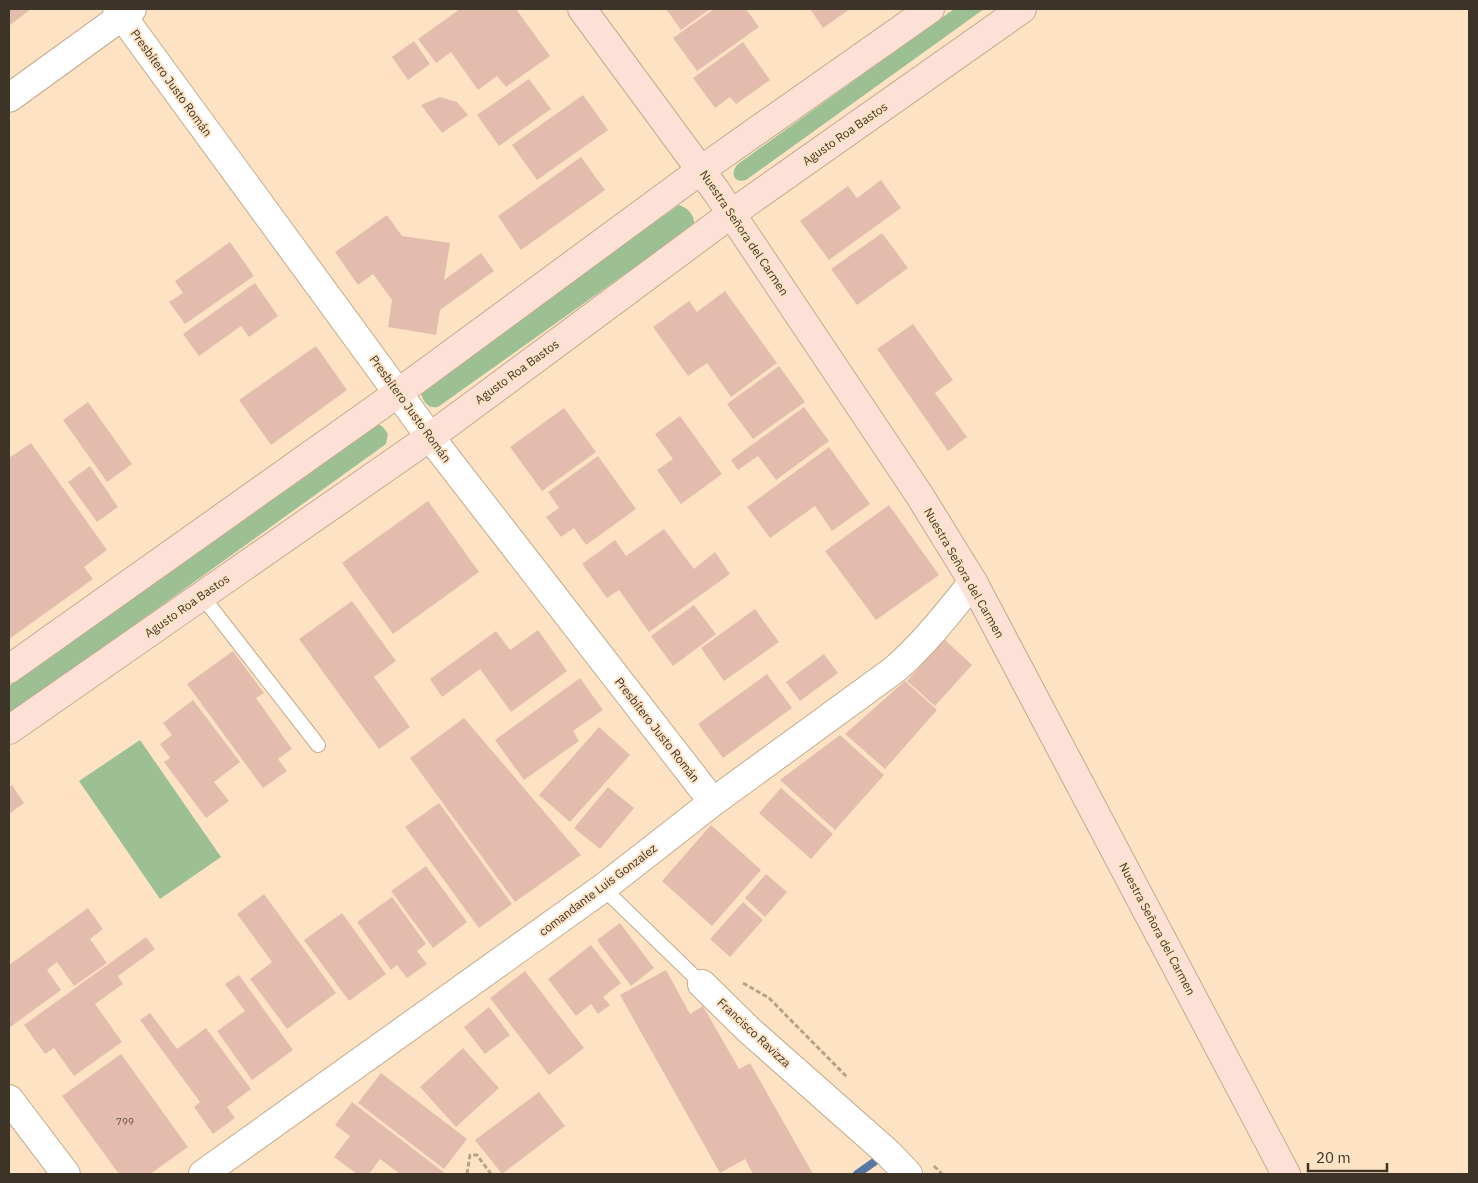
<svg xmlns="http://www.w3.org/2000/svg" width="1478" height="1183" font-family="'IBM Plex Sans',sans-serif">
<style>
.green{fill:#9cc094}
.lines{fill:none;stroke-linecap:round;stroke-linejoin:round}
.stream{stroke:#5a76a2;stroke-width:8}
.building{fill:#e3bcae}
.lane-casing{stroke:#c2aa8d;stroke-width:16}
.street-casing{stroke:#c2aa8d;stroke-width:30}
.secondary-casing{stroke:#c2aa8d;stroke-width:30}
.path{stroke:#b6a28a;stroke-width:3;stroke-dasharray:5 2.5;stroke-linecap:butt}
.lane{stroke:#fff;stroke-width:14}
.street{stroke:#fff;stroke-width:28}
.secondary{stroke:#fee1d6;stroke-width:28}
.labels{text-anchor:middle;stroke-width:4;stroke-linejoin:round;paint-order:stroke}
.number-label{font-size:10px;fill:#665549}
.street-label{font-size:12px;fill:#3d3327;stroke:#fde3c4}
</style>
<rect width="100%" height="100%" fill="#fde3c4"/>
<path class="green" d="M954,9H984L746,180C733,184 730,172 738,164Z
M679,205C688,208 695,215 694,225L438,407C428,409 423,402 421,392L424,386Z
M373,423H377L383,427L388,434L386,444L9,715V686Z
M140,740L221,857L160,899L79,781Z"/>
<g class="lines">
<path class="stream" d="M857,1174L884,1155"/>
</g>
<path class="building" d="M9,9H31L9,26Z
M460,9H516L550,56L506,87L497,76L478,90L451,52L436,63L418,39Z
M666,9H710L681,30Z
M714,9H746L759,27L697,71L673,38Z
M810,9H850L823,28Z
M414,41L430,64L408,80L392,57Z
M743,42L770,80L736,104L730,97L715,108L693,78Z
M529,79L551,109L499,146L477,115Z
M583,95L608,130L537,180L512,145Z
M440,97L457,102L468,115L442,133L421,105Z
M581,157L605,190L521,250L498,216Z
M881,180L901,208L829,260L800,221L848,186L857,198Z
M387,215L402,236L450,243L444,280L481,253L494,271L440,310L436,335L388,327L392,300L373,274L358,285L335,252Z
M882,233L908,268L857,305L831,269Z
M230,242L254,276L185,324L169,302L183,293L175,281Z
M255,283L278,316L249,337L241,326L199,356L183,334Z
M725,291L777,363L731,397L707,363L688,376L653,327L689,301L697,312Z
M913,324L953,380L935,393L967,437L948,451L877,349Z
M316,346L347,390L271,445L239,400Z
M779,366L805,402L753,439L727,404Z
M88,402L132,464L107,482L63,420Z
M804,407L829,441L776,480L758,456L738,470L731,460Z
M564,408L596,452L542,491L510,447Z
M680,416L722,474L681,504L657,470L673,459L655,434Z
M31,443L107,550L84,567L93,579L9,639V458Z
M829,447L870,504L832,531L815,506L770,538L747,507Z
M598,456L636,509L586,545L574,528L561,537L546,517L559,508L548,492Z
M90,466L118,507L97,522L68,482Z
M428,501L479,572L393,634L342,563Z
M889,505L939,575L876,620L825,551Z
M664,529L694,569L715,552L730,574L649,632L619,590L607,598L582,564L615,540L626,556Z
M352,601L396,661L374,677L410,727L379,749L299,639Z
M694,605L716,634L673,666L651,636Z
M755,609L779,642L724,681L701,648Z
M538,630L567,671L511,712L480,669L442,697L430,679L496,631L510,650Z
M944,639L972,665L935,706L907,681Z
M233,651L264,693L256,698L292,749L278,759L287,771L263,788L187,684Z
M824,654L838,673L800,701L786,682Z
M767,674L792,708L723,758L698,724Z
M580,678L603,710L573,731L579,741L524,780L495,740Z
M905,681L937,710L885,769L845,734Z
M193,700L240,762L214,782L229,801L206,818L164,762L170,758L160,744L172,735L163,723Z
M464,718L581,855L515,902L410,758Z
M599,727L630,755L570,822L539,795Z
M840,735L884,775L835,830L780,780Z
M12,785L24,803L9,814V787Z
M608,787L634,808L600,849L574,828Z
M781,788L833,834L811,859L759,813Z
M439,803L512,904L479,928L405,827Z
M711,825L761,870L712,926L662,881Z
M426,866L467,922L433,948L391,891Z
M766,874L787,892L765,917L745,898Z
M264,894L336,993L287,1029L250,979L272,962L237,914Z
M392,897L426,944L417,951L427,964L407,978L397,965L391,970L357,922Z
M743,902L763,920L730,957L710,939Z
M88,908L103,929L90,939L107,963L74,986L57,962L47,970L61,990L9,1028V965Z
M342,913L386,974L349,1001L304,940Z
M620,923L654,968L631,986L597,940Z
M146,937L155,949L118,976L123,984L95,1004L122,1042L74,1076L54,1048L45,1054L24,1025Z
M591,945L621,983L603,997L610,1005L598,1014L591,1004L576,1016L548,979Z
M666,970L690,1014L703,1006L739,1069L750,1063L813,1174H753L745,1159L720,1173L620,995Z
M525,971L584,1048L549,1075L490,998Z
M239,975L293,1050L252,1080L217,1031L245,1011L225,984Z
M489,1007L510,1035L485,1054L464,1027Z
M150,1013L177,1049L206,1028L251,1089L227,1107L235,1118L213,1134L194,1107L200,1102L140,1020Z
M463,1048L499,1088L456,1127L420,1087Z
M121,1054L188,1147L150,1174H119L62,1096Z
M381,1073L467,1139L444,1169L358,1103Z
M539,1092L565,1126L502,1174L475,1140Z
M352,1102L446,1174H400L380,1159L369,1174H357L334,1157L350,1136L335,1125Z"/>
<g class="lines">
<defs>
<path id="lane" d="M202,596L318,745
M603,888L702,984"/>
<path id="street" d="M117,9L430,437L713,802
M9,98L132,9
M702,984L750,1031L888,1153L908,1174
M9,1099L66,1174
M203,1174L603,888L713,802L894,670C924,644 948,613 973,582"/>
<path id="secondary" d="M582,9L716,191L920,496L973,582L1286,1174
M9,669L398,393L701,170L930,9
M9,730L430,437L731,214L1022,9"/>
</defs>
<use href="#lane" class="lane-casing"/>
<use href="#street" class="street-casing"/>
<use href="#secondary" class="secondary-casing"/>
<path class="path" d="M743,983L769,998L847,1077
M934,1166L942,1174
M467,1174L470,1155H477L491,1174"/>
<use href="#lane" class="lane"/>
<use href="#street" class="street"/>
<use href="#secondary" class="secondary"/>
</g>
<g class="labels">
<g class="number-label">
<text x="125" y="1125">799</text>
</g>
<g class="street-label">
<text transform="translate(171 83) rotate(54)" y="4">Presbítero Justo Román</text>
<text transform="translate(845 134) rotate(-35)" y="4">Agusto Roa Bastos</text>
<text transform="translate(744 233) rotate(56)" y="4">Nuestra Señora del Carmen</text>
<text transform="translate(517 372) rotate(-36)" y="4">Agusto Roa Bastos</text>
<text transform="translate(410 409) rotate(54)" y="4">Presbítero Justo Román</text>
<text transform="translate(964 573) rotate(60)" y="4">Nuestra Señora del Carmen</text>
<text transform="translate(187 606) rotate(-35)" y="4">Agusto Roa Bastos</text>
<text transform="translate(657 730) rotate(52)" y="4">Presbítero Justo Román</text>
<text transform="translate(598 890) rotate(-37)" y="4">comandante Luis Gonzalez</text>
<text transform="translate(1157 929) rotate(62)" y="4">Nuestra Señora del Carmen</text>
<text transform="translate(754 1033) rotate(43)" y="4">Francisco Ravizza</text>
</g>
</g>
<rect width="1478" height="1183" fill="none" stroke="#3d3327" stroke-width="20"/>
<path d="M1308 1163v8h79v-8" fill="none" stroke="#3d3327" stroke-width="2.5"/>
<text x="1316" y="1163" font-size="15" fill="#3d3327" stroke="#fde3c4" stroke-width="4" paint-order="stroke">20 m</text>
</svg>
